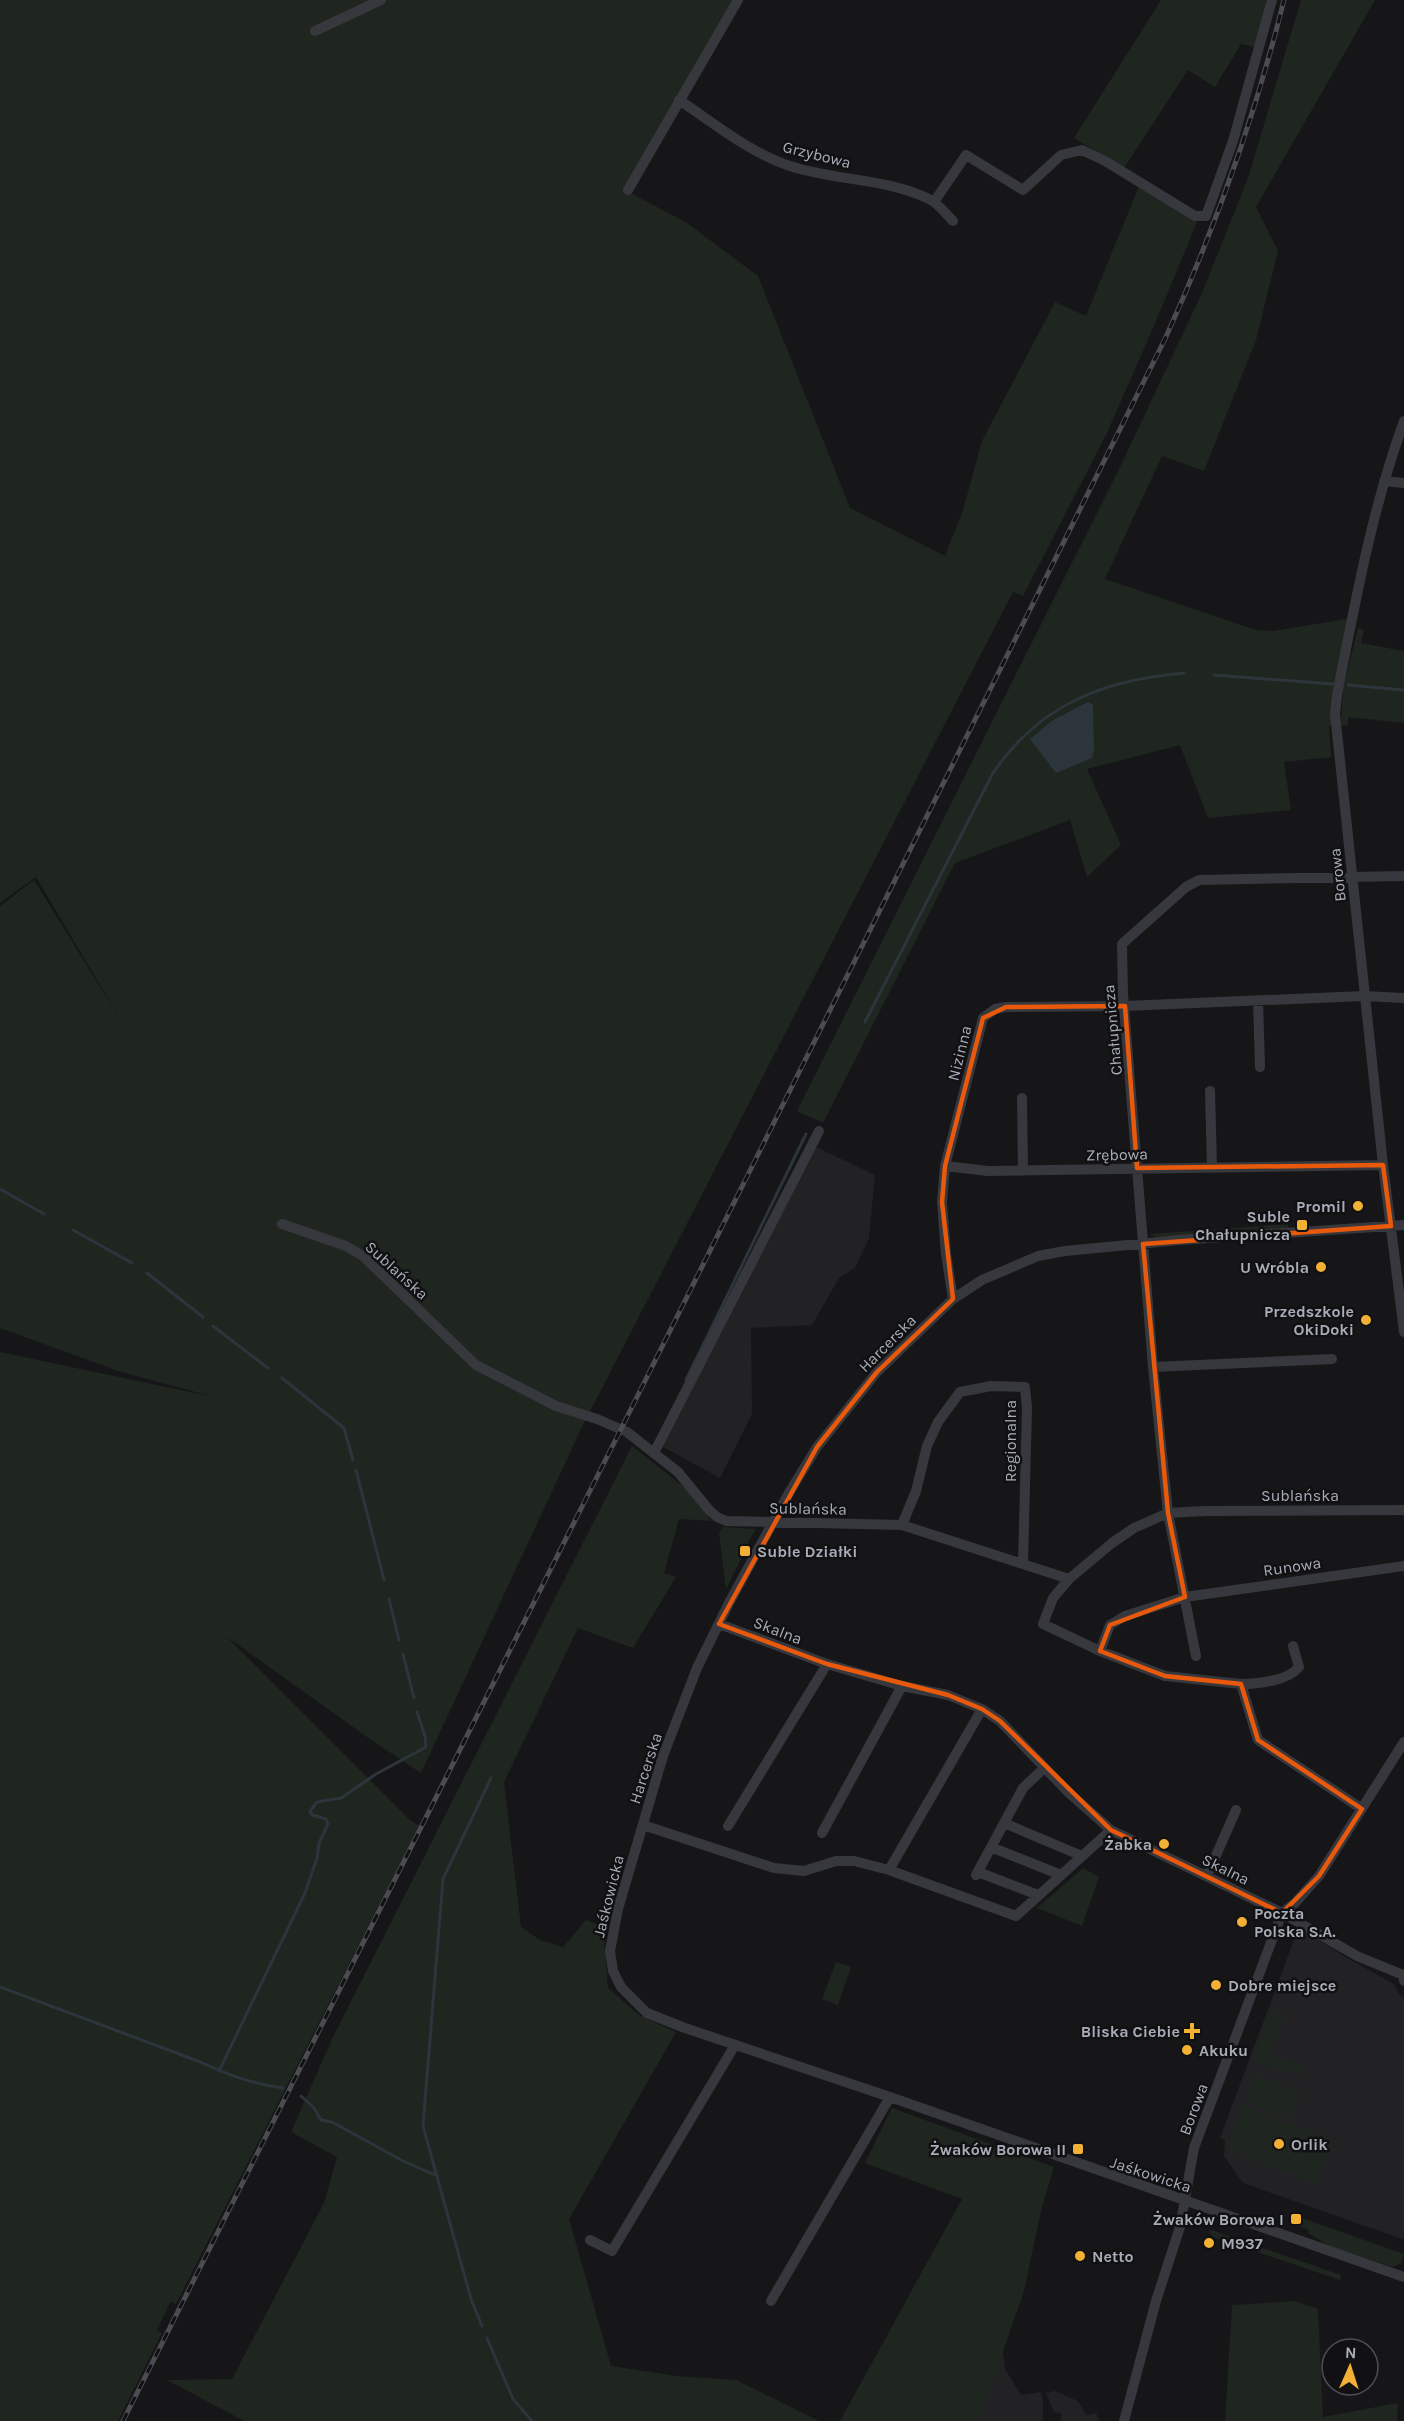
<svg xmlns="http://www.w3.org/2000/svg" width="1404" height="2421" font-family="Karla,sans-serif">
<style>
.built{fill:#222225}
.green{fill:#1e261f}
.water{fill:#2c353c}
.lines{fill:none;stroke-linecap:round;stroke-linejoin:round}
.stream{stroke:#2c353c;stroke-width:3}
.minor{stroke:#37383d;stroke-width:10}
.rail-casing{stroke:#4a4c52;stroke-width:5}
.rail{stroke:#111113;stroke-width:3;stroke-dasharray:9;stroke-linecap:butt}
.marked{fill:none;stroke:#e8590c;stroke-width:4.5;stroke-linejoin:round}
.poi-dot{fill:#f2b134;stroke:#111113;stroke-width:2}
.labels{text-anchor:middle;stroke-width:5;stroke-linejoin:round;paint-order:stroke}
.street-label{font-size:16px;fill:#a8adb8;stroke:#111113}
.poi-label{font-size:16px;font-weight:bold;fill:#a8adb8;stroke:#111113;text-anchor:end}
</style>
<rect width="100%" height="100%" fill="#161618"/>
<path class="built" d="M812,1145L875,1175L869,1238L855,1268L839,1278L812,1325L751,1328L752,1414L720,1478L658,1444Z
M1300,1928L1345,1957L1394,1984L1399,1994L1404,1998V2237L1402,2239L1243,2183L1224,2156L1225,2140L1220,2138L1298,1929Z
M999,2320L1005,2369L1021,2395L1041,2392L1043,2401V2421H923Z
M1055,2391L1078,2401L1086,2415L1096,2413L1100,2421H1060L1062,2414L1054,2412L1046,2393Z"/>
<path class="green" d="M0,0H735L625,190L687,223L758,276L850,508L945,556L963,510L982,441L1055,302L1086,316L1139,186L1197,222L1154,326L1106,435L1023,596L1013,592L583,1425L421,1773L367,1737L227,1637L409,1819L419,1826L176,2304L171,2301L157,2330L162,2333L118,2421H0V1352L214,1397L118,1371L0,1328V906L34,880L123,1024L36,877L0,903Z
M1161,0H1267L1256,47L1241,44L1215,87L1188,70L1124,168L1074,138Z
M1301,0H1375L1256,207L1278,251L1256,340L1204,471L1162,456L1105,579L1256,630L1273,631L1347,619L1332,726H1329L1331,757L1284,762L1291,810L1208,818L1180,745L1087,769L1121,845L1087,877L1070,820L955,863L823,1123L797,1111L1121,465L1202,293L1248,178Z
M1358,628L1364,630L1361,643L1404,651V723L1348,717V726L1341,725L1343,689Z
M1288,1224V1228L1156,1238L1150,1234Z
M632,1446L689,1491L711,1521L679,1519L664,1573L676,1577L633,1648L578,1628L504,1782L521,1927L540,1940L563,1947L586,1920L603,1927L608,1988L639,2015L676,2032L569,2219L611,2366L677,2376L736,2380L819,2421H244L167,2380L232,2379L324,2203L337,2157L291,2132L332,2039Z
M723,1527L756,1529L747,1545L744,1543L739,1552L743,1555L726,1589L719,1533Z
M1083,1868L1099,1877L1082,1926L1037,1908Z
M836,1962L851,1967L838,2005L822,1999Z
M1271,2009L1285,2014L1270,2053L1303,2067L1300,2076L1252,2059Z
M1255,2075L1301,2093L1290,2120L1245,2102Z
M1243,2105L1333,2141L1316,2184L1226,2148Z
M892,2108L1054,2167L1041,2211L1024,2291L979,2421H840L962,2199L865,2163Z
M1302,2218L1404,2254L1401,2263L1393,2267L1329,2246L1308,2233L1309,2230L1299,2226Z
M1211,2230L1341,2275V2276L1340,2280L1213,2237L1209,2232Z
M1295,2301L1318,2309L1323,2417L1398,2403L1397,2421H1225L1232,2305Z"/>
<path class="water" d="M1088,702L1093,705L1094,751L1092,758L1056,773L1030,739L1053,720Z"/>
<g class="lines">
<path class="stream" d="M1214,675L1333,684
M1348,685L1404,690
M865,1022L993,773C1040,704 1104,680 1184,673
M0,1189L44,1214
M73,1230L132,1263
M147,1273L203,1317
M213,1326L268,1368
M282,1378L344,1428L353,1460
M686,1380L806,1134
M356,1470L384,1580
M389,1599L399,1640
M403,1654L414,1698
M0,1987L198,2061C226,2074 252,2084 283,2088
M219,2071L305,1893L317,1858L319,1843L328,1824L326,1819L312,1815L310,1811L317,1802L341,1798L376,1774L426,1747L425,1736L417,1712
M301,2096L314,2108L321,2120L332,2122L403,2161L435,2175
M482,2326L471,2299L423,2126L443,1879L491,1778
M487,2338L513,2399L532,2421"/>
<path class="minor" d="M315,31L381,0
M679,100C714,123 750,153 790,166C836,181 886,178 929,199C938,203 946,214 953,221
M628,190L738,0
M934,202L966,155L1023,190L1061,155L1082,150L1105,161L1195,216H1206L1233,141L1272,0
M1404,421C1372,509 1355,603 1337,695L1335,714L1383,1165L1404,1332
M1384,481L1404,483
M1258,1001L1260,1067
M1210,1091L1212,1168
M1022,1098L1023,1171
M945,1166L988,1171L1383,1165
M282,1224L346,1246L363,1256L476,1365L556,1406L597,1419L627,1432L678,1472L709,1510L717,1517L726,1521L902,1525L1069,1579L1112,1543L1134,1528L1168,1513L1206,1511L1404,1510
M1404,1225L1180,1240L1065,1251L1038,1256L982,1280L953,1299L877,1372L817,1447L790,1491L729,1603L697,1668L663,1756L618,1909L610,1951L613,1971L621,1987L647,2013L685,2028L890,2097L1404,2277
M953,1299L946,1254L942,1202L945,1166L983,1018L995,1009L1006,1007L1125,1006L1364,996L1404,998
M1153,1367L1332,1359
M654,1453L819,1131
M902,1525L916,1491L927,1446L938,1422L960,1392L991,1386L1025,1387L1027,1408L1023,1564
M1069,1579L1053,1598L1043,1624L1100,1651L1165,1676L1241,1684L1258,1740L1362,1809
M719,1624L827,1664L902,1686L948,1695L982,1709L1000,1721L1069,1793L1111,1830L1282,1913L1357,1956L1403,1975L1404,1981
M1100,1651L1110,1625L1125,1616L1185,1597L1404,1566
M1196,1656L1168,1513L1153,1367L1123,994L1122,944L1186,887L1199,880L1404,876
M1241,1684C1258,1684 1288,1681 1299,1667L1293,1646
M1004,1823L1082,1856
M643,1825L774,1868L804,1871L836,1861H854L889,1870L1016,1916L1111,1830
M728,1826L827,1664
M822,1833L902,1686
M991,1847L1061,1875
M889,1870L982,1709
M978,1872L1038,1895
M976,1875L1023,1788L1044,1768
M1207,1876L1236,1810
M590,2240L612,2251L735,2045
M771,2301L890,2097
M1124,2421L1156,2301L1180,2227L1194,2148L1282,1913L1295,1903L1319,1876L1404,1742"/>
<defs>
<path id="rail" d="M123,2421L621,1429L1165,339C1215,229 1255,117 1284,0"/>
</defs>
<use href="#rail" class="rail-casing"/>
<use href="#rail" class="rail"/>
</g>
<path class="marked" d="M1125,1006L1137,1168L1383,1165L1391,1226L1143,1244L1168,1513L1185,1597L1110,1625L1100,1651L1165,1676L1241,1684L1258,1740L1362,1809L1319,1876L1282,1913L1111,1830L1000,1721L982,1709L948,1695L827,1664L719,1624L817,1447L877,1372L953,1299L942,1202L945,1166L983,1018L1006,1007Z"/>
<g class="poi-dot">
<circle cx="1358" cy="1206" r="6"/>
<rect x="1296" y="1219" width="12" height="12" rx="3"/>
<circle cx="1321" cy="1267" r="6"/>
<circle cx="1366" cy="1320" r="6"/>
<rect x="739" y="1545" width="12" height="12" rx="3"/>
<circle cx="1164" cy="1844" r="6"/>
<circle cx="1242" cy="1922" r="6"/>
<circle cx="1216" cy="1985" r="6"/>
<path d="M1189 2022h6v6h6v6h-6v6h-6v-6h-6v-6h6z"/>
<circle cx="1187" cy="2050" r="6"/>
<circle cx="1279" cy="2144" r="6"/>
<rect x="1072" y="2143" width="12" height="12" rx="3"/>
<rect x="1290" y="2213" width="12" height="12" rx="3"/>
<circle cx="1209" cy="2243" r="6"/>
<circle cx="1080" cy="2256" r="6"/>
</g>
<g class="labels">
<g class="street-label">
<text transform="translate(817 154) rotate(14)" y="6">Grzybowa</text>
<text transform="translate(1337 875) rotate(-96)" y="6">Borowa</text>
<text transform="translate(1112 1030) rotate(-95)" y="6">Chałupnicza</text>
<text transform="translate(959 1053) rotate(-76)" y="6">Nizinna</text>
<text transform="translate(1117 1154) rotate(-1)" y="6">Zrębowa</text>
<text transform="translate(397 1270) rotate(42)" y="6">Sublańska</text>
<text transform="translate(887 1343) rotate(-45)" y="6">Harcerska</text>
<text transform="translate(1010 1441) rotate(-90)" y="6">Regionalna</text>
<text x="1300" y="1501">Sublańska</text>
<text transform="translate(808 1508) rotate(1)" y="6">Sublańska</text>
<text transform="translate(1292 1566) rotate(-8)" y="6">Runowa</text>
<text transform="translate(778 1630) rotate(21)" y="6">Skalna</text>
<text transform="translate(645 1768) rotate(-72)" y="6">Harcerska</text>
<text transform="translate(1226 1869) rotate(26)" y="6">Skalna</text>
<text transform="translate(608 1896) rotate(-76)" y="6">Jaśkowicka</text>
<text transform="translate(1193 2109) rotate(-69)" y="6">Borowa</text>
<text transform="translate(1151 2174) rotate(18)" y="6">Jaśkowicka</text>
</g>
<g class="poi-label">
<text x="1346" y="1212">Promil</text>
<text x="1290" y="1222">Suble<tspan x="1290" dy="18">Chałupnicza</tspan></text>
<text x="1309" y="1273">U Wróbla</text>
<text x="1354" y="1317">Przedszkole<tspan x="1354" dy="18">OkiDoki</tspan></text>
<text x="757" y="1557" text-anchor="start">Suble Działki</text>
<text x="1152" y="1850">Żabka</text>
<text x="1254" y="1919" text-anchor="start">Poczta<tspan x="1254" dy="18">Polska S.A.</tspan></text>
<text x="1228" y="1991" text-anchor="start">Dobre miejsce</text>
<text x="1180" y="2037">Bliska Ciebie</text>
<text x="1199" y="2056" text-anchor="start">Akuku</text>
<text x="1291" y="2150" text-anchor="start">Orlik</text>
<text x="1066" y="2155">Żwaków Borowa II</text>
<text x="1284" y="2225">Żwaków Borowa I</text>
<text x="1221" y="2249" text-anchor="start">M937</text>
<text x="1092" y="2262" text-anchor="start">Netto</text>
</g>
</g>
<g transform="translate(1350 2367) rotate(3)"><circle r="28" fill="#111113" stroke="#4d4f55" stroke-width="1.5"/>
<path d="M0-4.5L10 22L0 15L-10 22Z" fill="#f2b134"/>
<text y="-9" font-size="16" font-weight="bold" text-anchor="middle" fill="#a8adb8">N</text>
</g>
</svg>
